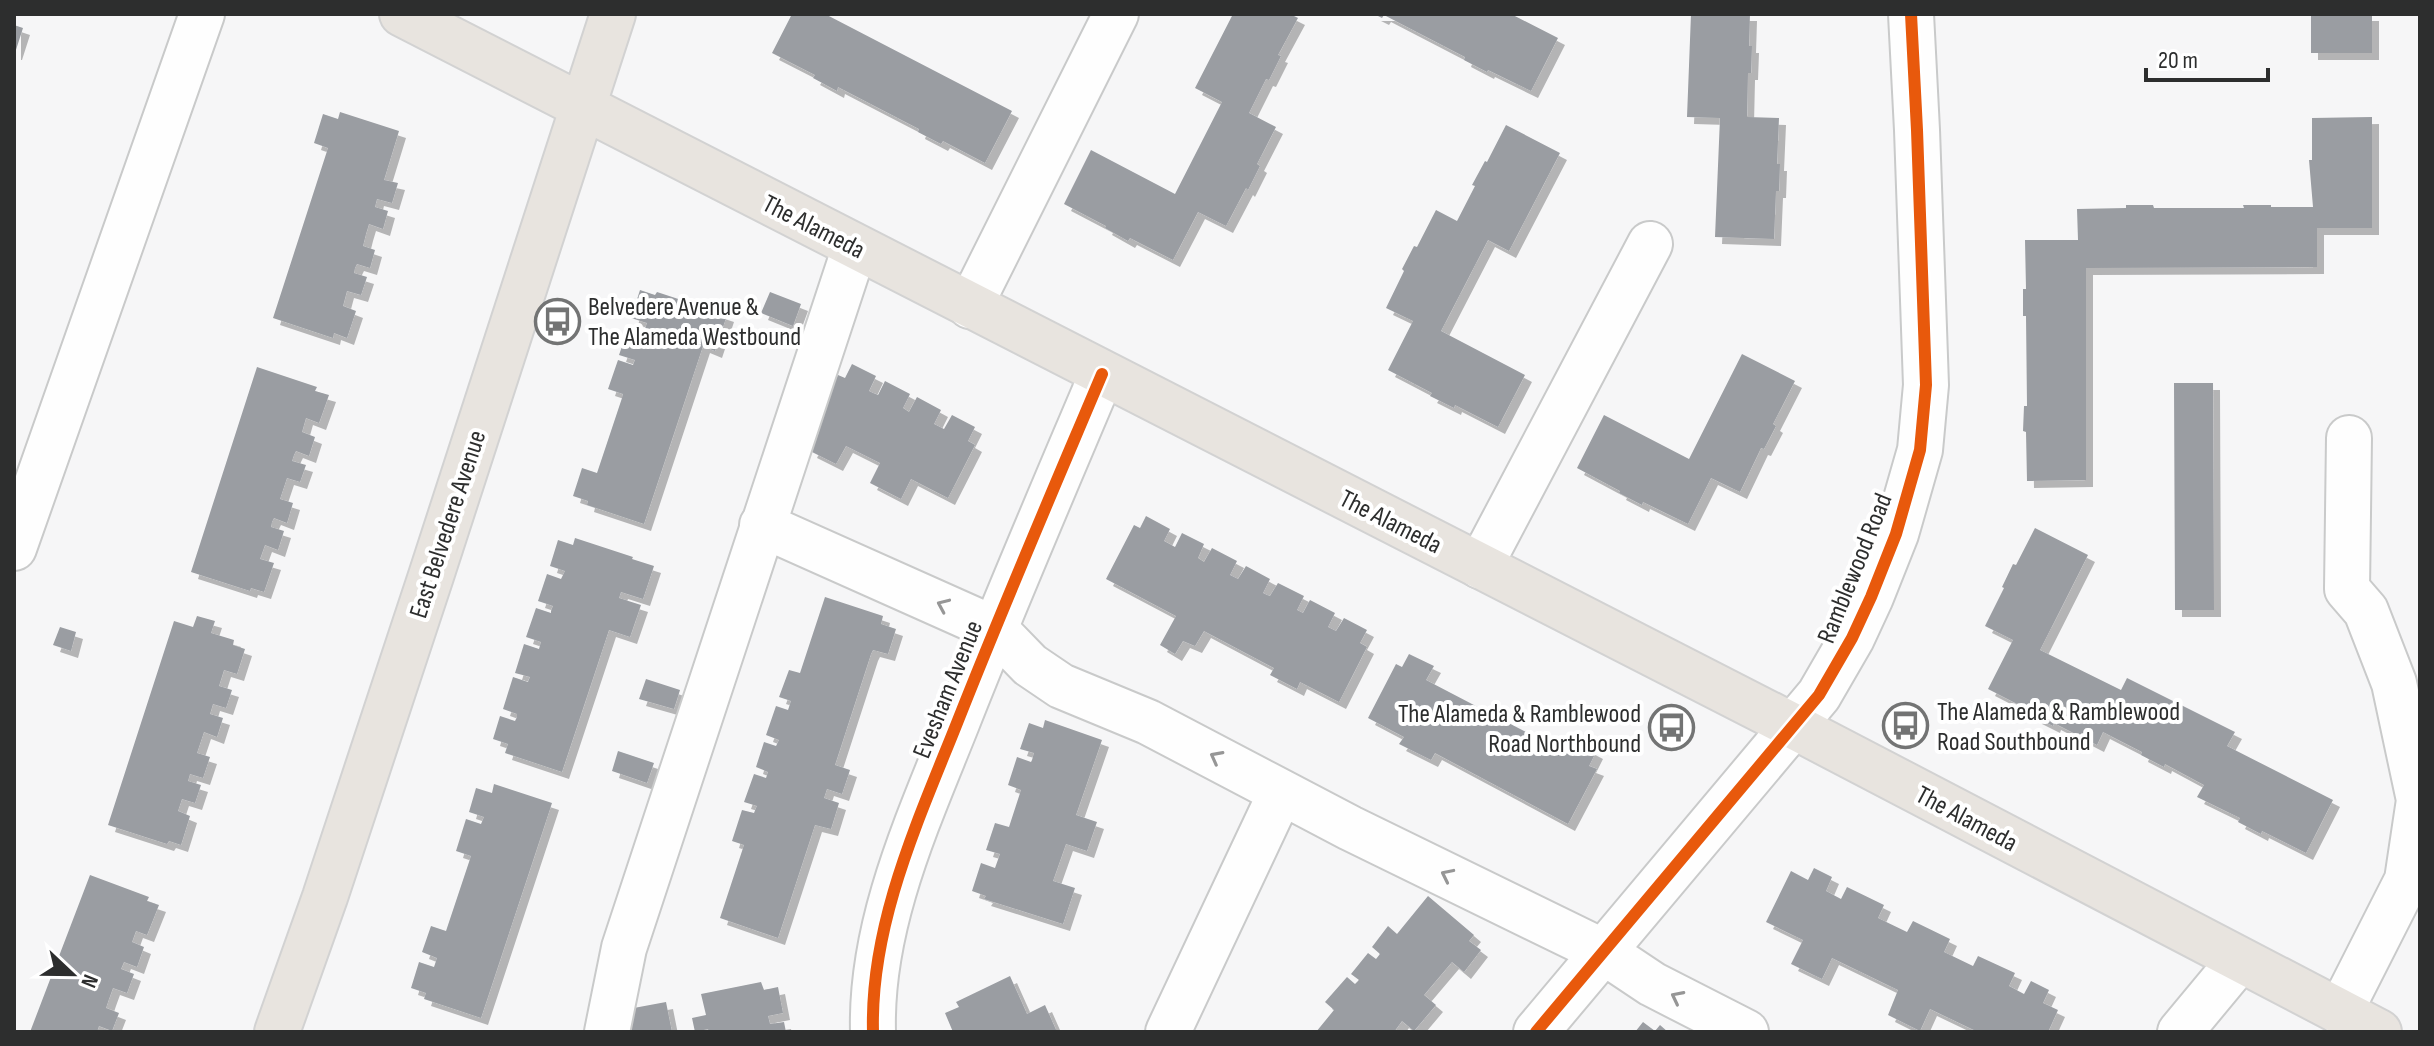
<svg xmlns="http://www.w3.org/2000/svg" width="2434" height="1046" font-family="'Sofia Sans Condensed',sans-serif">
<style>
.building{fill:#9a9da2;filter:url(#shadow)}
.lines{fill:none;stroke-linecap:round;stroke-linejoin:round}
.minor-casing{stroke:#c9caca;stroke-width:48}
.major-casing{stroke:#d2d2d2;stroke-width:48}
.minor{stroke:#fefefe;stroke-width:44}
.major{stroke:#e8e4df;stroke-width:44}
.cycleway-casing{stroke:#fff;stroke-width:17}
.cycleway{stroke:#e8590c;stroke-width:12}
.oneway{stroke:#969696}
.labels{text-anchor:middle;stroke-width:8;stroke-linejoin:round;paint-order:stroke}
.street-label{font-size:26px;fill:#2d2e2e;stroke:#fff}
.poi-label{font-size:26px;fill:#2d2e2e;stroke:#fff;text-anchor:start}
</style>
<defs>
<filter id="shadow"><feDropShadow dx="7" dy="7" stdDeviation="0" flood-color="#0004"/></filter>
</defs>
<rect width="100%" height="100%" fill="#f6f6f7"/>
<path class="building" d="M792,14H825L1012,111L985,163L943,141L941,144L918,132L919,129L838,87L837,91L813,78L815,75L772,53Z
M1233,14H1290L1298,18L1278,55L1281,56L1269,80L1266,79L1249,113L1276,127L1257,164L1260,166L1248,190L1246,188L1226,226L1198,212L1173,260L1130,238L1128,241L1105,228L1106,226L1064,204L1091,150L1175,194L1222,102L1195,88Z
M1374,14H1511L1558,38L1531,91L1488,70L1487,72L1464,60L1465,57L1384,15L1382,18Z
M1691,14H1750L1749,46H1752L1751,73H1748L1747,117L1779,118L1777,164H1780L1779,191H1776L1774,239L1715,237L1720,118L1687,117Z
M2311,14H2372V53H2311Z
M14,25L23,28L15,53H14Z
M340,112L399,131L384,180L398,183L392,203L377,199L375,207L388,211L383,229L369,224L366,234L363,246L375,250L370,268L357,264L355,268L354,273L367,277L361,295L347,291L343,306L356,311L347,338L334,333L333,338L273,318L328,148L314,143L323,114L338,119Z
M2372,117V228H2317V267L2086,268V480L2027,481L2026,432L2023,431L2024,406H2027L2026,316H2023V289H2026L2025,240H2078L2077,209L2126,208V205H2153L2154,208H2244L2243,205H2271V207H2313L2309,160H2312V118Z
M1506,125L1560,153L1509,251L1488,240L1441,331L1525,375L1498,427L1455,405L1454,408L1430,396L1432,393L1388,370L1413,321L1386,308L1404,271L1402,269L1414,246L1417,247L1436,210L1457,221L1475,186L1472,185L1485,161L1487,162Z
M640,290L655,295L657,292L727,315L715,351L703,346L644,524L587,505L588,501L573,496L582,468L597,473L622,398L623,394L608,389L618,360L633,365L635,360L619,355L629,326L644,332L647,323L631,318Z
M770,292L801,304L793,326L761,313Z
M1742,354L1795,381L1773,424L1776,426L1764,449L1761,448L1740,492L1711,478L1688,524L1643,502L1642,505L1619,493L1620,491L1577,468L1604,415L1689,459Z
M852,364L876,376L869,391L873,393L878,395L885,381L910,394L903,408L909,412L917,397L941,410L934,424L944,429L952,415L975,427L968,441L975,445L948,498L911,479L901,499L870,483L880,463L846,446L836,464L810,451L819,432L811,427L838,375L845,378Z
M257,367L317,387L315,391L329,395L319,423L306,418L302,432L315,437L309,456L296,451L294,455L292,461L306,465L300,482L287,478L280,499L293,503L287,523L274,518L272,522L271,527L284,531L278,550L265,545L260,559L274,563L264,592L251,588L250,591L191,572Z
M2174,383H2213L2214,610H2175Z
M1146,516L1170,529L1164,541L1175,547L1182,533L1204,544L1198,558L1204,562L1212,548L1237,561L1230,575L1238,579L1246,566L1270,579L1263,593L1267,595L1270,596L1278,583L1304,596L1297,610L1303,613L1310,600L1335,613L1328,627L1336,631L1344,618L1367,630L1360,643L1367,647L1339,702L1300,682L1297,689L1270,675L1274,668L1204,631L1195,646L1183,641L1175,654L1160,645L1176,616L1106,579L1134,525L1140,528Z
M2035,528L2088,555L2040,650L2121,690L2127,678L2235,732L2227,746L2333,800L2306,853L2262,831L2261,834L2238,822L2240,818L2197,797L2204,785L2165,764L2164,767L2141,755L2142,752L2103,732L2097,745L2054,723L2053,726L2029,714L2031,711L1988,689L2013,640L1985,626L2004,588L2002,587L2013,564L2016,565Z
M575,538L633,557L632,559L654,566L643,599L621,592L619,598L641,605L630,637L609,630L562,772L505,753L508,744L493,739L500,716L515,721L517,717V714L503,709L513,677L528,682L530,677L515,673L524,644L539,649L541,642L526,637L536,608L551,613V611L553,606L538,601L547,574L561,579L565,571L550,566L558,540L573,545Z
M825,597L883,616L881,624L896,629L888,654L873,650L871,654L835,765L850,770L842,794L827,789L824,798L839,803L831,829L815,825L778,938L720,918L744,845L732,841L742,810L754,813L756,808L757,806L744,802L754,774L766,778L768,772L756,767L764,742L776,746L779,740L766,735L776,706L788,710L791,701L779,697L789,670L800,673Z
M197,616L215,621L211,633L234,640L233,645L245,649L237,674L224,670L219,686L232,690L226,708L213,704L210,714L223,718L217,737L204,732L197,753L210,757L203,778L190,774L188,781L201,785L195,803L182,799L178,811L190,816L181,845L169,841L167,844L108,825L174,621L193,627Z
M60,627L76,632L71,651L53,645Z
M1409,654L1434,666L1426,680L1495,716L1567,753L1573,740L1596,752L1589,766L1597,769L1568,824L1435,753L1431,760L1399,744L1404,737L1368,718L1396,664L1402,667Z
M646,679L680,690L674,709L639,699Z
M1045,720L1102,740L1076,815L1097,822L1087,851L1066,844L1053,881L1075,888L1063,924L984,899L986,896L972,891L981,863L995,868L1000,854L986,850L995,823L1009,827L1021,790L1008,785L1017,757L1031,762L1032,760L1034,753L1020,749L1029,723L1043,728Z
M618,751L654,763L647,783L612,771Z
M494,784L552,803L481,1018L424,999L426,993L411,988L419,962L434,967L437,958L422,952L431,926L446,931L471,856L456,851L466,819L481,824L484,817L469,812L476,788L492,793Z
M1814,868L1832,877L1826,891L1841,899L1847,887L1884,905L1878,918L1907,932L1913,921L1950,939L1944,952L1973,966L1978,956L2015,973L2009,986L2024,994L2031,981L2049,990L2043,1003L2058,1010L2048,1032H1978L1930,1009L1920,1031L1888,1015L1898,990L1832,958L1822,979L1791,964L1803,940L1766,922L1791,871L1808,880Z
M90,875L149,897L147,901L159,905L147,935L136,931L132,942L144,947L137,967L124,962L121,969L134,974L127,993L113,988L109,999L106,1008L119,1013L112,1031L99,1026L97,1032H30Z
M1428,896L1474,935L1469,941L1481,950L1464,972L1452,962L1424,995L1436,1005L1414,1031L1402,1021L1394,1032H1316L1334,1010L1325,1002L1347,977L1355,984L1359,980L1351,974L1368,953L1376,959L1380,954L1372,947L1388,926L1397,934Z
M1010,976L1027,1014L1045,1005L1057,1032H953L945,1013L959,1007L956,1002Z
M761,982L764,990L778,987L783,1013L768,1016L770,1024L784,1022L786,1032H709L708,1029L695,1032L692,1018L706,1015L701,994Z
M666,1002L672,1032H627L623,1010Z
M1643,1022L1655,1031L1660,1025L1668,1032H1635Z"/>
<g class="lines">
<defs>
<path id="minor" d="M970,306L1116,14
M762,525L995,629L1030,665L1061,686L1148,722L1350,828L1604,952L1652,984L1746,1032
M14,548L202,14
M1480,566L1650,244
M2340,1012L2407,880L2419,800L2394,683L2366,611L2347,589L2349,438
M607,1032L624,948L855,247
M873,1032C870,924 918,821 957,723C1003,606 1053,490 1102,374
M1168,1032L1281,792
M1536,1032L1819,695L1852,638L1871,597L1896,534L1920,450L1926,385L1917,130L1911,14
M2180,1032L2239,961"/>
<path id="major" d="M402,14L1793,726L2379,1032
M277,1032L325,897L431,576L613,14"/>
</defs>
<use href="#minor" class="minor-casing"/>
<use href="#major" class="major-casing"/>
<use href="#minor" class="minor"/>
<use href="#major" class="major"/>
<defs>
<path id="cycleway" d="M873,1032C870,924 918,821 957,723C1003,606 1053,490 1102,374
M1536,1032L1819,695L1852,638L1871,597L1896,534L1920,450L1926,385L1917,130L1911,14"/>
</defs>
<use href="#cycleway" class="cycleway-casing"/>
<use href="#cycleway" class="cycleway"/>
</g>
<defs><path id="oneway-chevron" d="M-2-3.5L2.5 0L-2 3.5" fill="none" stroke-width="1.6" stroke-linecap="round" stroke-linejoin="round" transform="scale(2)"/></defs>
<g class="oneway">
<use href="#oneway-chevron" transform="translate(943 605) rotate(-156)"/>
<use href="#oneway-chevron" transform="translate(1216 757) rotate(-152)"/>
<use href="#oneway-chevron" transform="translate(1447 875) rotate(-154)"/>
<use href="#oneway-chevron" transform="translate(1677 997) rotate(-153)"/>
</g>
<defs>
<symbol id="bus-ring" viewBox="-11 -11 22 22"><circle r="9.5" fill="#fff" stroke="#737474" stroke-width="1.5"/><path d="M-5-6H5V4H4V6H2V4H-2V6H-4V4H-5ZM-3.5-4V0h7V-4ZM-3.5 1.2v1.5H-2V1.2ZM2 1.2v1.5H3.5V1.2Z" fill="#737474"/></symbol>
</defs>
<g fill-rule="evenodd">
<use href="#bus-ring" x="532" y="296" width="51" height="51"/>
<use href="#bus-ring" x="1880" y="700" width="51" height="51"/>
<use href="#bus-ring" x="1646" y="702" width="51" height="51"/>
</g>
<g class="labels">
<g class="street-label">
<text transform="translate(814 226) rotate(27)" y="9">The Alameda</text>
<text transform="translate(1391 521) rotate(27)" y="9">The Alameda</text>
<text transform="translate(447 524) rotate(-72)" y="9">East Belvedere Avenue</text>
<text transform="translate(1854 568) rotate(-68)" y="9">Ramblewood Road</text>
<text transform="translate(947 689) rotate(-68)" y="9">Evesham Avenue</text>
<text transform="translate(1967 818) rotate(28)" y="9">The Alameda</text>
</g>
<g class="poi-label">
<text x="588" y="315">Belvedere Avenue &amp;<tspan x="588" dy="30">The Alameda Westbound</tspan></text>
<text x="1937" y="720">The Alameda &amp; Ramblewood<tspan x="1937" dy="30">Road Southbound</tspan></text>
<text x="1641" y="722" text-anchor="end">The Alameda &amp; Ramblewood<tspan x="1641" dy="30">Road Northbound</tspan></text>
</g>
</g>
<rect width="2434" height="1046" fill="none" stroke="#2d2e2e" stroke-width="32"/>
<g transform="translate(72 974) rotate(112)" stroke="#ffffff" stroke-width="6" paint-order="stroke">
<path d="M0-6L14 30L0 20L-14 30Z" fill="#2d2e2e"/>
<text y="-12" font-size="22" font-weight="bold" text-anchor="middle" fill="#2d2e2e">N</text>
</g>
<path d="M2146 68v12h122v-12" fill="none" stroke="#2d2e2e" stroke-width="4"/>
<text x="2158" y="68" font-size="24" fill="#2d2e2e" stroke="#ffffff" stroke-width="6" paint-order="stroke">20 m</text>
</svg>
